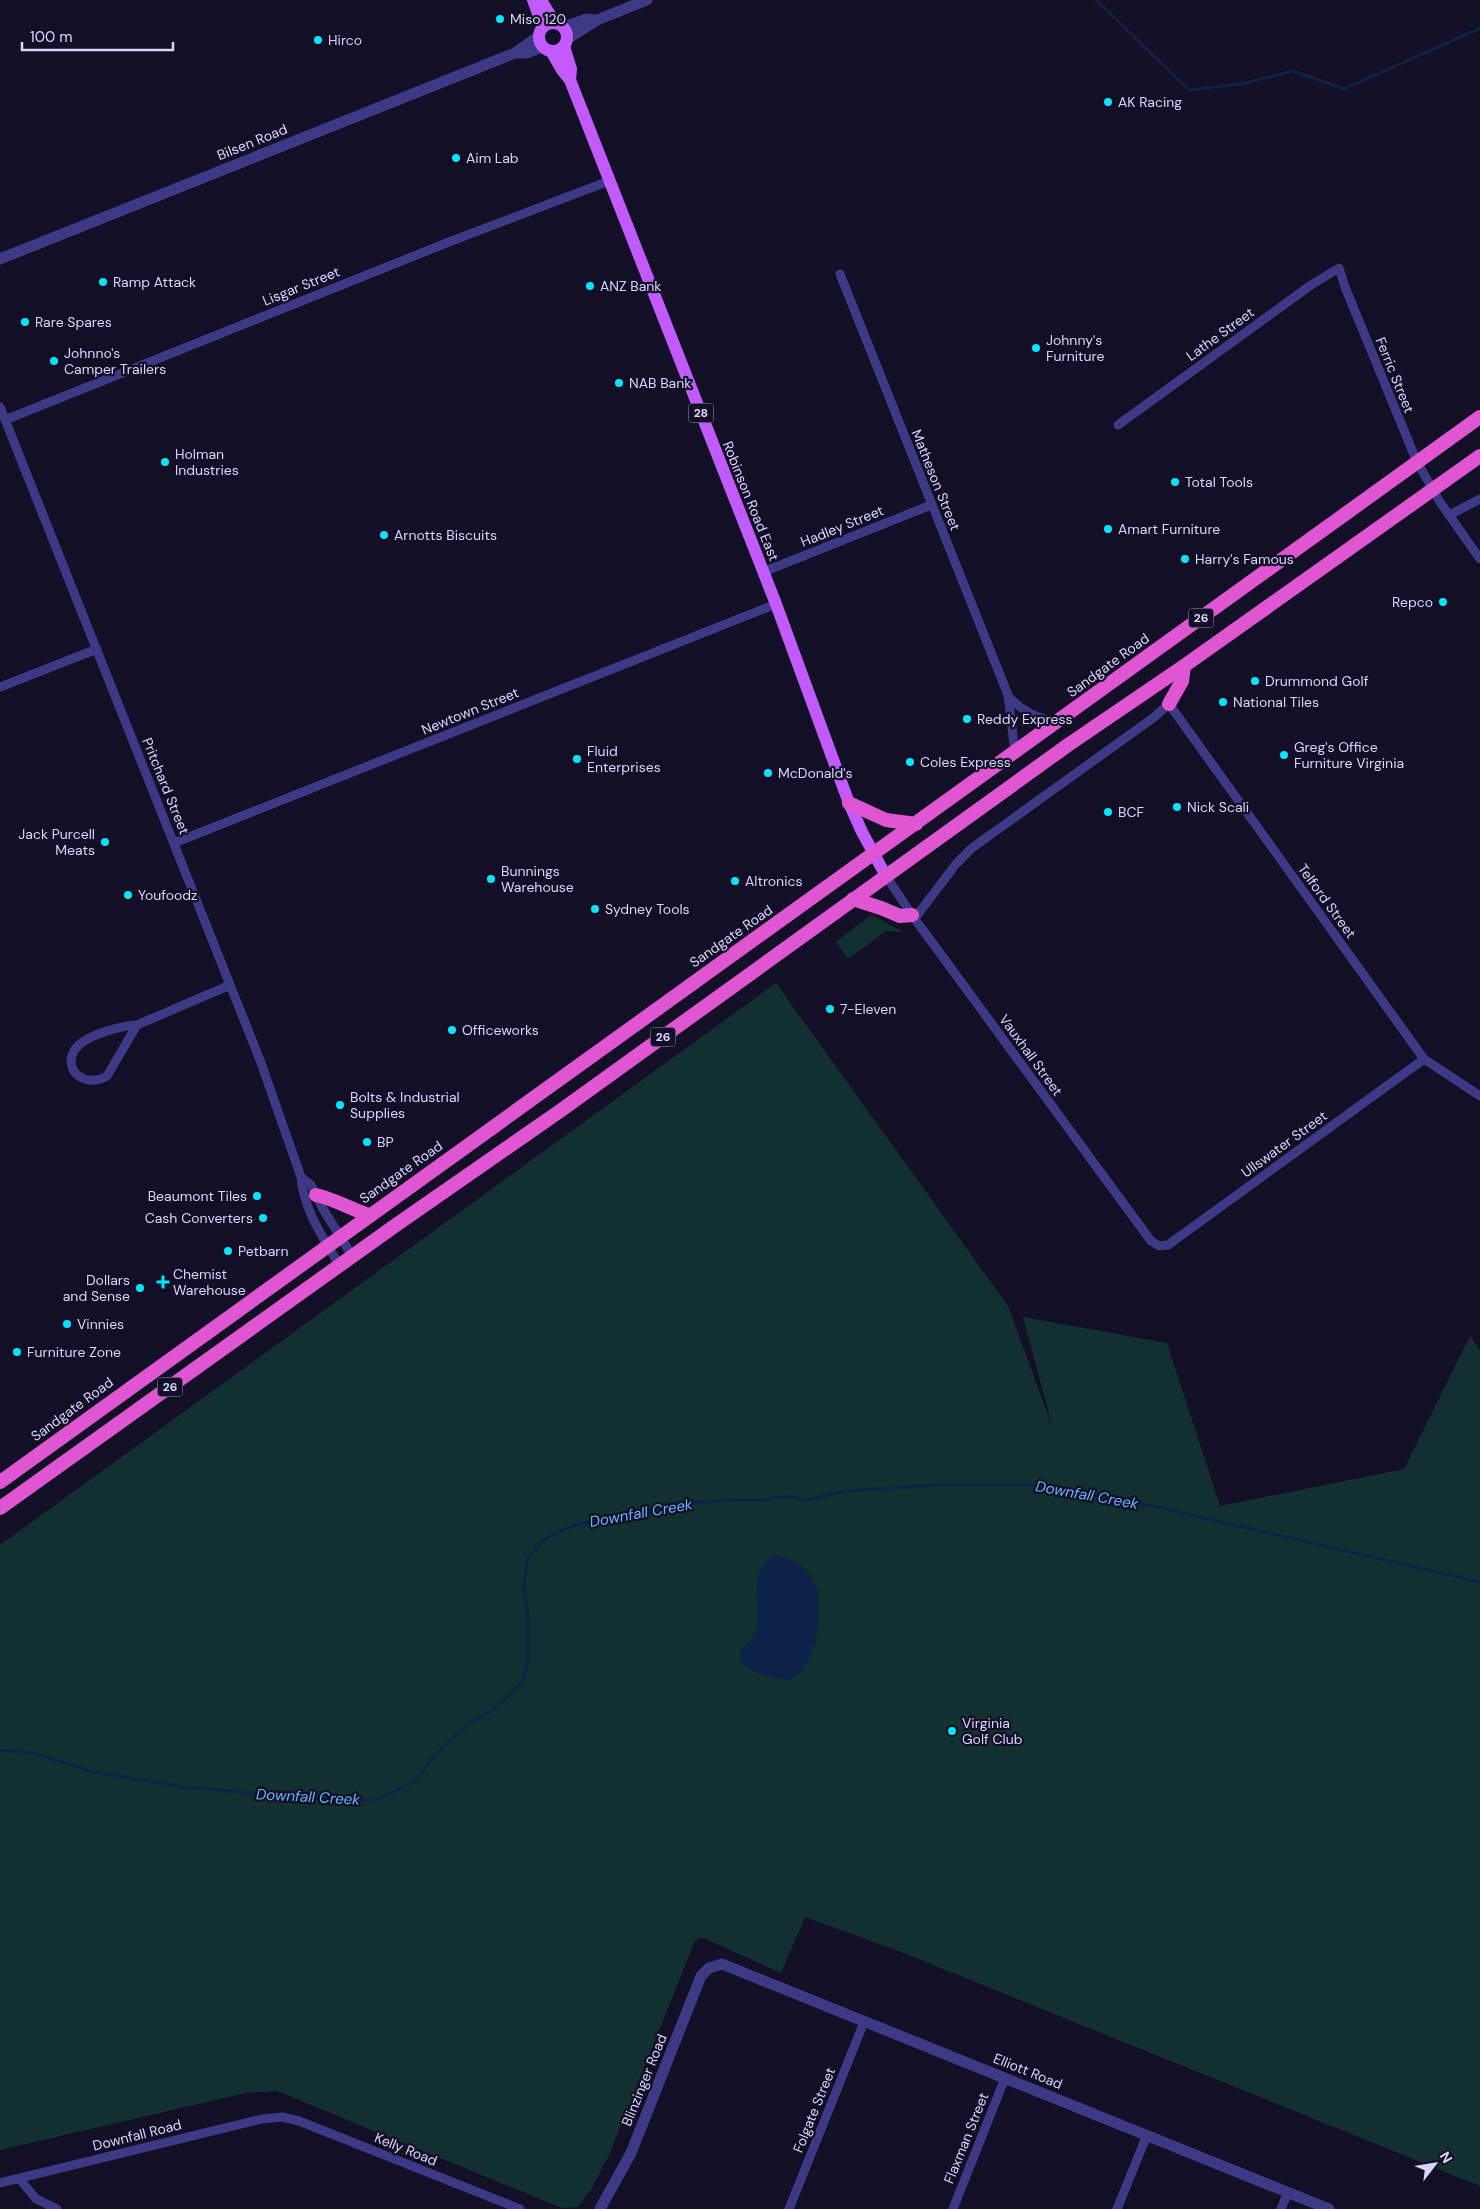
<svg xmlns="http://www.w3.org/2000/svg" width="1480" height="2209" font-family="'DM Sans',sans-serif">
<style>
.green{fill:#12302f}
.water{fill:#0c2248}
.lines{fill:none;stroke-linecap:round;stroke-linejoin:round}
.stream{stroke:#0c2248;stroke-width:3}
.minor{stroke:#3d3a85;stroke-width:9}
.tertiary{stroke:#3d3a85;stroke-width:11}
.primary{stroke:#c25bff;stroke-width:12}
.trunk{stroke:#e055d1;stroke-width:14}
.poi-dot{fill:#00e5ff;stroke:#130f26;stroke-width:2}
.labels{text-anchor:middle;stroke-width:4.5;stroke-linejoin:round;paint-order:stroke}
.shield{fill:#130f26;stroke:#9e99be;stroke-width:1}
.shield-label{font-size:12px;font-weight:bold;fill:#d9d4ff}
.poi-label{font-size:14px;fill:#d9d4ff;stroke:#130f26;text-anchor:start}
.street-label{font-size:14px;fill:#d9d4ff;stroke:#130f26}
.water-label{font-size:15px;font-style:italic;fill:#62b6ff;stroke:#130f26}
</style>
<rect width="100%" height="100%" fill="#130f26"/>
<path class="green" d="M871,915L904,932L886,931L848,959L836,942Z
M776,983L1008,1306L1053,1429L1023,1317L1167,1343L1220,1506L1404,1469L1470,1336L1480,1351V2186L896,1950L805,1917L781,1973L701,1937L695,1941L609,2155L591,2190L578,2207L562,2208L277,2091L246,2093L0,2150V1545Z"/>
<path class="water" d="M778,1555C793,1558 814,1574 817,1589C823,1612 817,1677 786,1680C780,1680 772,1677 767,1676C755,1672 748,1670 741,1661L740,1650C745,1645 753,1639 755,1633C764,1607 743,1565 778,1555Z"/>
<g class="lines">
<path class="stream" d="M1096,0L1189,90L1241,84L1293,71L1344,89L1480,28
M0,1750L32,1753L94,1772L184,1787L332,1800H375L413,1783L437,1753L469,1724L492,1710L522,1683L528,1660V1619L524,1588L527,1560L542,1541L561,1530L603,1518L640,1515L675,1504L735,1500H766L783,1496L808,1500L844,1491L938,1485H1044L1157,1507L1480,1582"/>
<path class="minor" d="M840,274L1008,695L1015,753
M0,407L260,1060L301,1177C303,1209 324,1239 340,1266
M5,420L449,242L609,181
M1118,425L1311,285L1339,268L1345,287L1417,462L1440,502L1480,559
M1449,515L1480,499
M763,572L931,505
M0,687L97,649
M1008,696C1024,713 1034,716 1056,723
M174,843L776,604
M886,876L912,915L1151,1241L1159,1246L1168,1245L1424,1059
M915,918L956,864L972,848L1153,718L1169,704L1424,1059L1480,1096
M137,1025L107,1076C85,1089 63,1070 74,1051C83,1035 121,1026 137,1025L230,985
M301,1177L311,1185L323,1209L353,1257
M19,2178L36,2199L57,2209
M0,2183L262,2119L282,2117L299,2121L520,2209
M789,2209L864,2022
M953,2209L1005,2078
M1117,2209L1147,2135
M1281,2209L1288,2192"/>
<path class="tertiary" d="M563,27L587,19L595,20
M567,39L597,20L647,0
M515,53H526L543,47
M0,259L515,53L539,36
M600,2209L631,2153L701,1976L709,1968L722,1964L1329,2209"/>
<path class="primary" d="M533,0L543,27
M541,0L555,23
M539 37a14 14 0 1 1 28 0a14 14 0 1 1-28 0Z
M564,46L571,69L570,80
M551,51L562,70L570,80L776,604L849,803L862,832L886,876"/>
<path class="trunk" d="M1169,704L1182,681L1184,666
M849,803L886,820L916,824
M853,899L881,908L900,916L912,915
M316,1195C334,1199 351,1209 369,1215
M0,1482L1480,417
M0,1508L396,1225L560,1111L1068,745L1184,666L1480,456"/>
</g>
<g class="poi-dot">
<circle cx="500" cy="19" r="5"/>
<circle cx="318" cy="40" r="5"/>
<circle cx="1108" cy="102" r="5"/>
<circle cx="456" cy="158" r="5"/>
<circle cx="103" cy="282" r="5"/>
<circle cx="590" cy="286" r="5"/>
<circle cx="25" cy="322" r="5"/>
<circle cx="1036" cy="348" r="5"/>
<circle cx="54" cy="361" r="5"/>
<circle cx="619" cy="383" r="5"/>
<circle cx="165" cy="462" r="5"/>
<circle cx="1175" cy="482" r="5"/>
<circle cx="1108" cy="529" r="5"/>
<circle cx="384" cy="535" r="5"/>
<circle cx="1185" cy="559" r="5"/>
<circle cx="1443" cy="602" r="5"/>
<circle cx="1255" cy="681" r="5"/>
<circle cx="1223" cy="702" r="5"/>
<circle cx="967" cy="719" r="5"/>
<circle cx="1284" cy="755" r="5"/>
<circle cx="577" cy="759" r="5"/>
<circle cx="910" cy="762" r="5"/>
<circle cx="768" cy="773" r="5"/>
<circle cx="1177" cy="807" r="5"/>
<circle cx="1108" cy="812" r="5"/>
<circle cx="105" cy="842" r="5"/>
<circle cx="491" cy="879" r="5"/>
<circle cx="735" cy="881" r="5"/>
<circle cx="128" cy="895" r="5"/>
<circle cx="595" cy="909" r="5"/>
<circle cx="830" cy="1009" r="5"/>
<circle cx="452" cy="1030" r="5"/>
<circle cx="340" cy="1105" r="5"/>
<circle cx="367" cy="1142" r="5"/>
<circle cx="257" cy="1196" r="5"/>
<circle cx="263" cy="1218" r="5"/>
<circle cx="228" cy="1251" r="5"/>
<path d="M160.5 1274.5h5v5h5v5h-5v5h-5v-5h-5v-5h5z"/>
<circle cx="140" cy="1288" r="5"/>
<circle cx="67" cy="1324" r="5"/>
<circle cx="17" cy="1352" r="5"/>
<circle cx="952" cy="1731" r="5"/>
</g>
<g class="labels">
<g class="shield">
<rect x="688.5" y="403.5" width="25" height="19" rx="4"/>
<rect x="1188.5" y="608.5" width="25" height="19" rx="4"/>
<rect x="650.5" y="1027.5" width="25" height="19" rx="4"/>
<rect x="157.5" y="1377.5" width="25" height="19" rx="4"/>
</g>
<g class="shield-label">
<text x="701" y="417">28</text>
<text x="1201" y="622">26</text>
<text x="663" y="1041">26</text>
<text x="170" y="1391">26</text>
</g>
<g class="poi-label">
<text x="510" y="24">Miso 120</text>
<text x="328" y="45">Hirco</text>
<text x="1118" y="107">AK Racing</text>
<text x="466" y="163">Aim Lab</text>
<text x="113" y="287">Ramp Attack</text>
<text x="600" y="291">ANZ Bank</text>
<text x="35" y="327">Rare Spares</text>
<text x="1046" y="345">Johnny's<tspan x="1046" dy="16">Furniture</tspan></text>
<text x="64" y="358">Johnno's<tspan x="64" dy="16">Camper Trailers</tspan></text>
<text x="629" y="388">NAB Bank</text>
<text x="175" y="459">Holman<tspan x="175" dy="16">Industries</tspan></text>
<text x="1185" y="487">Total Tools</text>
<text x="1118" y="534">Amart Furniture</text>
<text x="394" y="540">Arnotts Biscuits</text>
<text x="1195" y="564">Harry's Famous</text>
<text x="1433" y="607" text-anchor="end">Repco</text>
<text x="1265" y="686">Drummond Golf</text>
<text x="1233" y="707">National Tiles</text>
<text x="977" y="724">Reddy Express</text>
<text x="1294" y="752">Greg's Office<tspan x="1294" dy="16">Furniture Virginia</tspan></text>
<text x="587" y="756">Fluid<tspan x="587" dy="16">Enterprises</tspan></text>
<text x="920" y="767">Coles Express</text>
<text x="778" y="778">McDonald's</text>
<text x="1187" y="812">Nick Scali</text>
<text x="1118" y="817">BCF</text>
<text x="95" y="839" text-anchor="end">Jack Purcell<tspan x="95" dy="16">Meats</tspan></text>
<text x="501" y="876">Bunnings<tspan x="501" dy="16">Warehouse</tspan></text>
<text x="745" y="886">Altronics</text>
<text x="138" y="900">Youfoodz</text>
<text x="605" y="914">Sydney Tools</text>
<text x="840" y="1014">7-Eleven</text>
<text x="462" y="1035">Officeworks</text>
<text x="350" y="1102">Bolts &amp; Industrial<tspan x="350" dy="16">Supplies</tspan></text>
<text x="377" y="1147">BP</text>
<text x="247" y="1201" text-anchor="end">Beaumont Tiles</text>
<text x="253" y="1223" text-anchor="end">Cash Converters</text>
<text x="238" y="1256">Petbarn</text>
<text x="173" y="1279">Chemist<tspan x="173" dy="16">Warehouse</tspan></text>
<text x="130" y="1285" text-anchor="end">Dollars<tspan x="130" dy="16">and Sense</tspan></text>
<text x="77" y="1329">Vinnies</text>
<text x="27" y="1357">Furniture Zone</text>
<text x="962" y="1728">Virginia<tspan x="962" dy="16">Golf Club</tspan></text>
</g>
<g class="street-label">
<text transform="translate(252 142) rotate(-22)" y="5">Bilsen Road</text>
<text transform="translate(301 286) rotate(-22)" y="5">Lisgar Street</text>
<text transform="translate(1220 334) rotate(-36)" y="5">Lathe Street</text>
<text transform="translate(1395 375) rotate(68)" y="5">Ferric Street</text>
<text transform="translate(936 480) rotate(68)" y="5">Matheson Street</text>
<text transform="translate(751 501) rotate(68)" y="5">Robinson Road East</text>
<text transform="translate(842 526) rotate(-22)" y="5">Hadley Street</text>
<text transform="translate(1108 665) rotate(-36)" y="5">Sandgate Road</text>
<text transform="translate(470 711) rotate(-22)" y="5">Newtown Street</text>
<text transform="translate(166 786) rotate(68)" y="5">Pritchard Street</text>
<text transform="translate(1327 901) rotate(54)" y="5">Telford Street</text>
<text transform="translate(731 936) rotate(-35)" y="5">Sandgate Road</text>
<text transform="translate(1031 1055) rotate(54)" y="5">Vauxhall Street</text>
<text transform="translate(1284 1144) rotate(-36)" y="5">Ullswater Street</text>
<text transform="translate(401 1172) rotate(-35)" y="5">Sandgate Road</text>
<text transform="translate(72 1409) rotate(-36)" y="5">Sandgate Road</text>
<text transform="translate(1028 2071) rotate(22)" y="5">Elliott Road</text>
<text transform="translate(644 2080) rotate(-68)" y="5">Blinzinger Road</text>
<text transform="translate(814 2110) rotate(-68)" y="5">Folgate Street</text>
<text transform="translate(137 2135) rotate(-14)" y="5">Downfall Road</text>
<text transform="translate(966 2138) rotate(-68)" y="5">Flaxman Street</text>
<text transform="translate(406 2149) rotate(22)" y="5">Kelly Road</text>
</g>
<g class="water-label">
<text transform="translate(1087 1495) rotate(10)" y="5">Downfall Creek</text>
<text transform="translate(641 1513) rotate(-10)" y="5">Downfall Creek</text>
<text transform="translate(308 1797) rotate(3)" y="5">Downfall Creek</text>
</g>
</g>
<g transform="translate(1435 2164) rotate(59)" stroke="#130f26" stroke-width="4" paint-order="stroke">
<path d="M0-4L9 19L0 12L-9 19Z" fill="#d9d4ff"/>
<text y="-8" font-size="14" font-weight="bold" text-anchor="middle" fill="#d9d4ff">N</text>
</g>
<path d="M22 42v8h151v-8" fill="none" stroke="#d9d4ff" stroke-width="2.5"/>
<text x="30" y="42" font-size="15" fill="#d9d4ff" stroke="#130f26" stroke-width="4" paint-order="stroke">100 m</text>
</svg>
